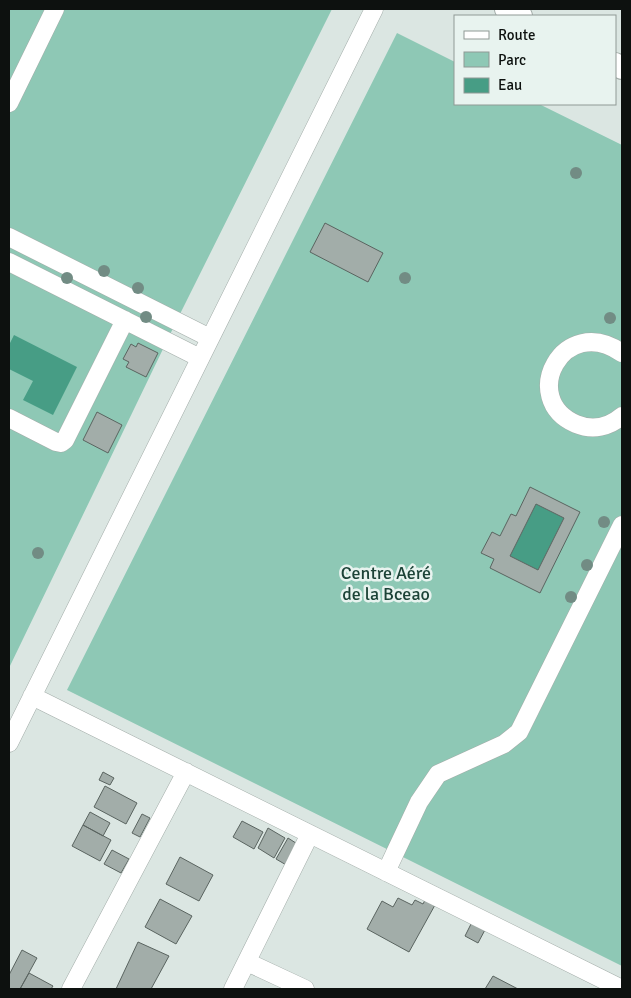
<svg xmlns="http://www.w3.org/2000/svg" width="631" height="998" font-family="Signika,sans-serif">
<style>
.green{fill:#8ec8b5}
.water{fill:#479d85}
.building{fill:#a2ada9;stroke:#5a6460;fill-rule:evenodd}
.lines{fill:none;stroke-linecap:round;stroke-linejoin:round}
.minor-casing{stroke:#a3ada9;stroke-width:19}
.major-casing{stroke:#a3ada9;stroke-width:24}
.minor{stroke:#fff;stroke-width:18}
.major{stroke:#fff;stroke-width:22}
.tree{fill:#728c84}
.labels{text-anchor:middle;stroke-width:5;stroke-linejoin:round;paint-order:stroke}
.park-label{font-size:18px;fill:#1c4337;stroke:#e8f3ef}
</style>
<rect width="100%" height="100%" fill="#dbe6e2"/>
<path class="green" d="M9,9H332L177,320L9,668Z
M397,33L455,62V104H539L622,145V966L67,690Z"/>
<path class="water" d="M14,335L77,367L53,415L23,400L33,381L9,369V345Z
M536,504L564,518L538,570L510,556Z"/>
<path class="building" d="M325,223L383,253L368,282L310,252Z
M138,343L158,353L146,377L126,367L129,362L123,359L131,344L136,347Z
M97,412L122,425L108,453L83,440Z
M530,487L580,512L540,593L490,568L494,559L481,553L492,532L500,536L511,514L516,516ZM536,504L564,518L538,570L510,556Z
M103,772L114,778L110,785L99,780Z
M105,786L137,803L126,824L94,807Z
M90,812L110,823L103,836L83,825Z
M142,814L150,818L140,837L132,833Z
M242,821L263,832L254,849L233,837Z
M83,825L111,840L100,861L72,846Z
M268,828L285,838L274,858L258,848Z
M288,838L299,845L288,866L276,859Z
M112,850L129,859L121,873L104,864Z
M180,857L213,875L199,901L166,884Z
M398,898L412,905L415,900L423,904L425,900L435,905L409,952L367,929L382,901L393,907Z
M160,899L192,916L176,944L145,927Z
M473,920L486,928L478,943L465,936Z
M138,942L169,956L151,989H116Z
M22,950L37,958L20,989H9V975Z
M29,973L53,986L51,989H20Z
M493,976L518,989H485Z"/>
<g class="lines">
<defs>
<path id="minor" d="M9,103L55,9
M9,237L210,338
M9,262L200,358
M622,353C563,312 518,399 576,424C593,431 609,427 622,416
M9,418L56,442L61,443L65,440L125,320
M32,696L622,989
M9,743L374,9
M386,872L419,802L438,774L504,744L519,732L622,525
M247,962L305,989
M71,989L186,772
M233,989L310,834"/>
<path id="major" d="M506,9L521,16
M615,64L622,68"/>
</defs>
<use href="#minor" class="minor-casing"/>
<use href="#major" class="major-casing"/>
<use href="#minor" class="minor"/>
<use href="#major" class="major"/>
</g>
<g class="tree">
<circle cx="576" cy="173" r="6"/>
<circle cx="104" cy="271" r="6"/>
<circle cx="67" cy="278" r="6"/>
<circle cx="405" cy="278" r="6"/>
<circle cx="138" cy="288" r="6"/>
<circle cx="146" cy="317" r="6"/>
<circle cx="610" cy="318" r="6"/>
<circle cx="604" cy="522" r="6"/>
<circle cx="38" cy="553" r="6"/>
<circle cx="587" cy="565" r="6"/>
<circle cx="571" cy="597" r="6"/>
</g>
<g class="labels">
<g class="park-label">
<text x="386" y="579">Centre Aéré<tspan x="386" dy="21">de la Bceao</tspan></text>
</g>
</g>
<rect width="631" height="998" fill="none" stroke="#0d110f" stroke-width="20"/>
<rect x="454" y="15" width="162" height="90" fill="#e8f3ef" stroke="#909995"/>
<rect x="464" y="31" width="25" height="8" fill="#ffffff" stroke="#909995"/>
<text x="498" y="40" font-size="15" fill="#0d110f">Route</text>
<rect x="464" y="52" width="25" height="15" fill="#8ec8b5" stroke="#909995"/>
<text x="498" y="65" font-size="15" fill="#0d110f">Parc</text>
<rect x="464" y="78" width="25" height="15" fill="#479d85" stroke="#909995"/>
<text x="498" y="90" font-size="15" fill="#0d110f">Eau</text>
</svg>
